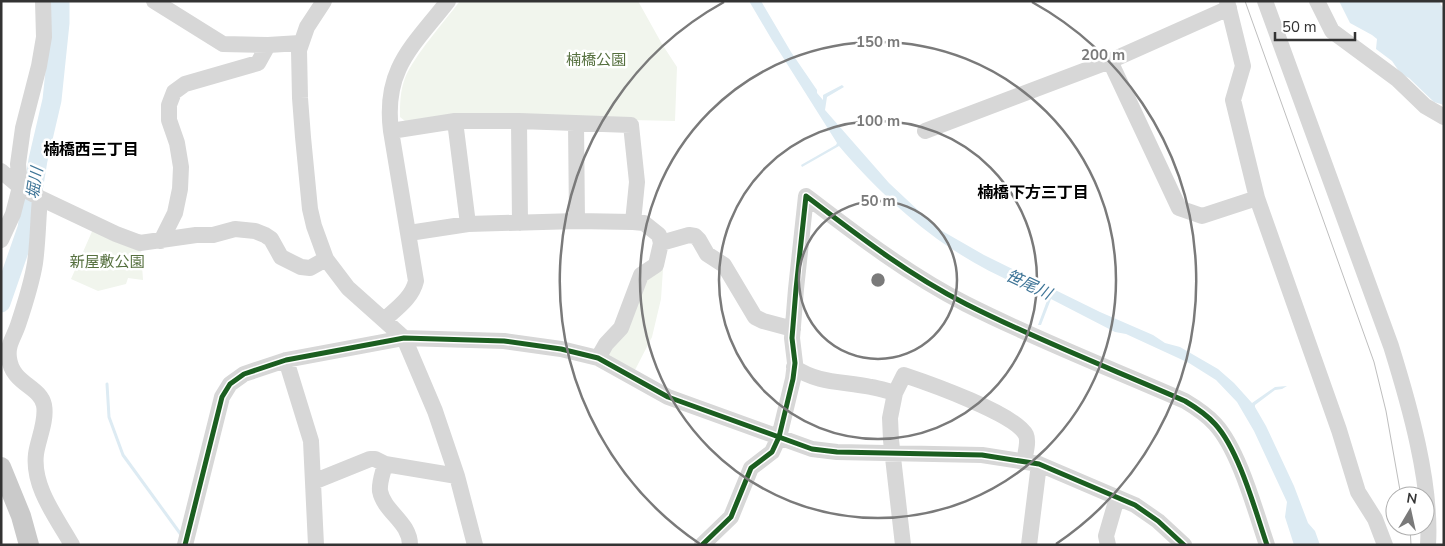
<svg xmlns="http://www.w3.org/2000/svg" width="1445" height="546" font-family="'Nunito Sans','Noto Sans JP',sans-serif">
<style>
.green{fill:#f1f5ed}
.water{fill:#ddebf3}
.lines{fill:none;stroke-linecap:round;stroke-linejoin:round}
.stream{stroke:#ddebf3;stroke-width:3}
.river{stroke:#ddebf3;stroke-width:19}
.minor{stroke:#d7d7d7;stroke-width:16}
.major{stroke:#cacaca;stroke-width:20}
.tram{stroke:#bebebe;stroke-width:1}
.cycleway-casing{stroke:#fff;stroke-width:8}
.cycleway{stroke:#1b5e20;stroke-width:5}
.ring{fill:none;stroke:#7a7a7a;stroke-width:2.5}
.labels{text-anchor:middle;stroke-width:5;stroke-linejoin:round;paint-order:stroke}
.park-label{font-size:15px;fill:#56703f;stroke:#fff}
.neighbourhood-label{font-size:16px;font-weight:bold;fill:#000;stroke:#fff}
.water-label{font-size:16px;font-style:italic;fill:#3f7597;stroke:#fff}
.centre{fill:#7a7a7a;stroke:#fff;stroke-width:2.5}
.ring-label{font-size:15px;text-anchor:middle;font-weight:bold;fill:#7a7a7a;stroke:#fff;stroke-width:5;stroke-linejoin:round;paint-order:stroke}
</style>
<rect width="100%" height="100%" fill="#fff"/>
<path class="green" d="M460,1H638L662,44L677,67L675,121L455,116L405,121L400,117C400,104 400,91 405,78C414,56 444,22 460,1Z
M94,227L141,249L143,280L128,278L126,284L98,291L71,279Z
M663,269L661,299L652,337L635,370L606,357L643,281Z"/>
<path class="water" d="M749,1H761L791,52L817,90V93L823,100V95L842,85L844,87L827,97L825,110L889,183L937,228L984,255L1100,312L1153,335L1165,343L1180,347L1218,369L1234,383L1252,403L1275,387L1287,386L1282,389L1275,390L1255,405V407L1266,426L1294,486L1308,523L1315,531L1320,545H1294L1285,517L1287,502L1254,431L1237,402L1216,380L1189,363L1126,334L1115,332L1051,299L1041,325H1038L1048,298C1015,284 982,269 952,249C912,223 870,183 839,146L802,167L801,165L836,145L837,143L772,40Z
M1339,1H1439L1444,10V105L1434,102L1409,78L1401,74L1392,61L1376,49L1377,39L1372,35L1350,23Z"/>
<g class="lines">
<path class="stream" d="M107,384L109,417L123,455L182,536"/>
<path class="river" d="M1,303L27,228L38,160L52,100L60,23V1"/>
<path class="minor" d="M154,1L223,44L268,45L300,43
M324,1L307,27L299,50L300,98L303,137L310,209L314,226L326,259L348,288L404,338L435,411L457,476L475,545
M1227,1L1243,66L1233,100L1257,198L1339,430L1358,492L1375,519L1385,545
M1265,1L1391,346C1409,404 1432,483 1428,545
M1317,1L1332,31L1397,79L1425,106L1444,117
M1110,61L1179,208L1202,216L1257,198
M455,121L468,224
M519,121L520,223
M576,123L577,221
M391,131L455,121H519L631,125L637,182L633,222
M925,131L1110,61L1229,8
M1,171L20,187L40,198L116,234L140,243L196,235H213L235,229L255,231L265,235L271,239L281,257L301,267L310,268L326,259
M40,198C38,219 38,242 35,263C32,282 24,307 18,325C14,337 7,345 9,358C12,384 40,386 44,405C47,421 38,439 36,454C32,487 57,518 72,545
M409,233L468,224L577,221L633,222L644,223L659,235L661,243L656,265L641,275L621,328L606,344L598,358
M1,240L13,214L20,187L18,164L23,128L39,66L44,37L43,1
M161,241L175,213L180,189L181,167L177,143L169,120V105L174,92L185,84L258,63L268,45
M661,243L689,235L695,236L699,240L707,254L724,265L755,317L763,321L793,329
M384,320C397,308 412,298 416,281L391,131C383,69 413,46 448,1
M286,360L311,441L316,545
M794,367C818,384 844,381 871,387C879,388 887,391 895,393
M385,464C383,473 379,482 380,491C384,512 410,522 410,545
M313,482L370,459H375L385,464L457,476
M185,545L222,397L230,384L244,374L286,360L404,338L504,341L561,349L598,358L668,397L812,449L837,452L982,455L1039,464L1135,505L1158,521L1184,545
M702,545L731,517L751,468L772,452L779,437L793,379L795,363L792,338L796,289L806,196C857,235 909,275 966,304C1037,340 1112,369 1185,401C1195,407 1207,415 1215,424C1239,450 1255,510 1267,545
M903,545L891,440L890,418L895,393L904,375C928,383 1016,414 1026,435C1029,442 1025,454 1024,462
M1029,545L1039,464
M1108,545L1106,536L1117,498"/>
<path class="major" d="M1,467L21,516L29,545"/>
<path class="tram" d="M1245,1L1374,362L1386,411L1401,496
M1410,526L1411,545"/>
<defs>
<path id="cycleway" d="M185,545L222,397L230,384L244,374L286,360L404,338L504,341L561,349L598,358L668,397L812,449L837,452L982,455L1039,464L1135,505L1158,521L1184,545
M702,545L731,517L751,468L772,452L779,437L793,379L795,363L792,338L796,289L806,196C857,235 909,275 966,304C1037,340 1112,369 1185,401C1195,407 1207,415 1215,424C1239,450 1255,510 1267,545"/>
</defs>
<use href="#cycleway" class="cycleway-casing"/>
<use href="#cycleway" class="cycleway"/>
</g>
<g class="ring">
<circle cx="878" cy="280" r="79"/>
<circle cx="878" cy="280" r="159"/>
<circle cx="878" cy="280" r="238"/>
<path d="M700 544A318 318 0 0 1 724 2M1032 2A318 318 0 0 1 1056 544"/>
</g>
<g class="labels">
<g class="park-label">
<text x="596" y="65">楠橋公園</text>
<text x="107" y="267">新屋敷公園</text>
</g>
<g class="neighbourhood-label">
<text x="91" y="155">楠橋西三丁目</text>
<text x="1033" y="198">楠橋下方三丁目</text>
</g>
<g class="water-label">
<text transform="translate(34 183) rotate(-81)" y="6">堀川</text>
<text transform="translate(1029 284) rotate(25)" y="6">笹尾川</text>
</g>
</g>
<circle cx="878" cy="280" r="8" class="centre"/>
<g class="ring-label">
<text x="878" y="47">150 m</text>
<text x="1103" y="60">200 m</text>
<text x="878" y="126">100 m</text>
<text x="878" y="206">50 m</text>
</g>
<rect width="1445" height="546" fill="none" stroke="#333333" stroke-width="5"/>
<g transform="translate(1410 511) rotate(9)"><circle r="24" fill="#ffffff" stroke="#adadad"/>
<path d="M0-4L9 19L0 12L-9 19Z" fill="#7a7a7a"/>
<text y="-8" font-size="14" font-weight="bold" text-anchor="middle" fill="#333333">N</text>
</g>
<path d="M1275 32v8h80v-8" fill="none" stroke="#333333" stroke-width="2.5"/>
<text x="1282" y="32" font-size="15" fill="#333333" stroke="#ffffff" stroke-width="4" paint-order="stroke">50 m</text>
</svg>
